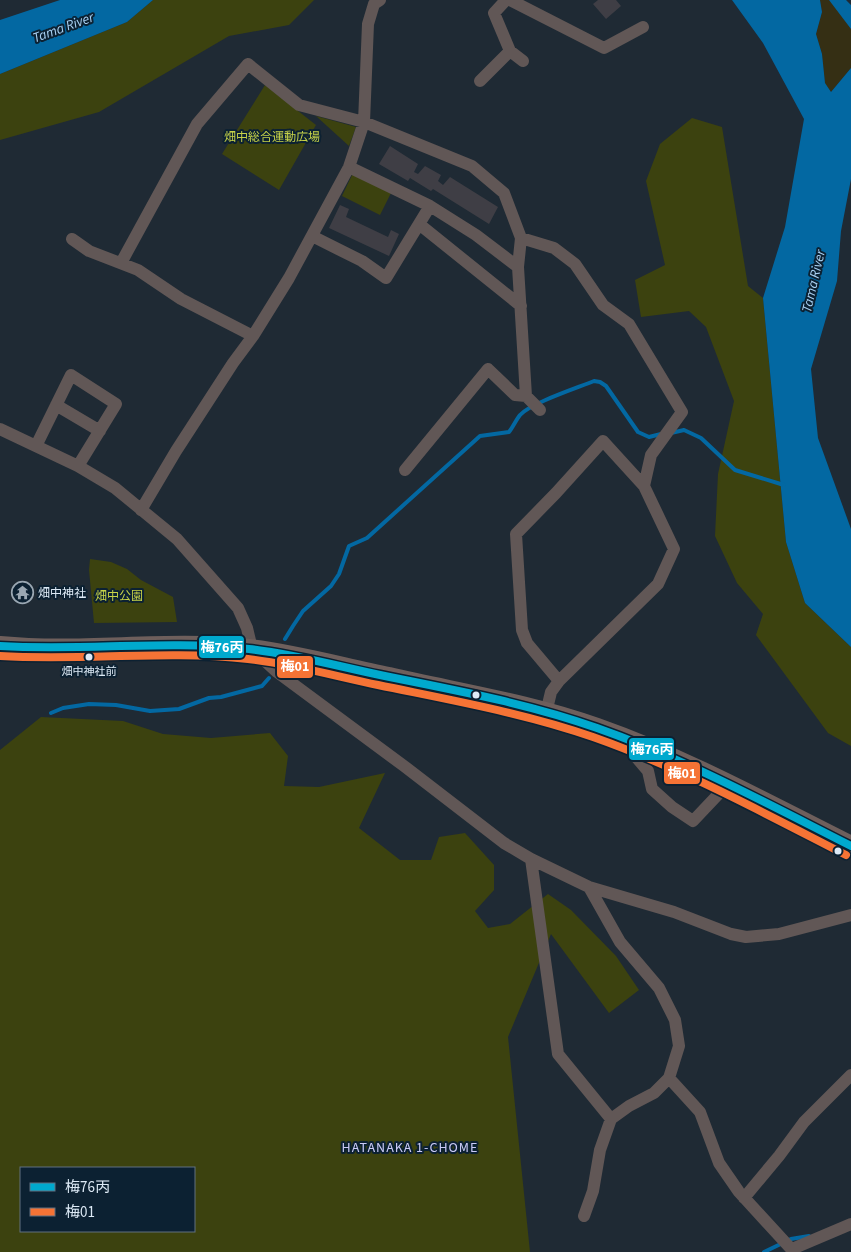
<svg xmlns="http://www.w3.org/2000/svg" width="851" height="1252" font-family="'Source Sans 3','Noto Sans JP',sans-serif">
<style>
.green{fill:#3c420f;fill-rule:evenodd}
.sand{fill:#352f14}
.water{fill:#0368a2}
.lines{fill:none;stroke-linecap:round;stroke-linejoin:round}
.stream{stroke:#0368a2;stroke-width:4}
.building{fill:#3f3e45}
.street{stroke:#615756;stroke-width:12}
.primary{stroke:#6e5f5c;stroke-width:20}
.bus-1-casing{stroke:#0c2132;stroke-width:11}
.bus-2-casing{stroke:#0c2132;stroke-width:11}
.bus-1{stroke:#00a9ce;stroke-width:8}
.bus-2{stroke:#f57335;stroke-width:8}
.bus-dot{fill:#ddeaf6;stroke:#0c2132;stroke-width:2}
.labels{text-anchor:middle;stroke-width:4;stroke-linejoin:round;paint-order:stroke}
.bus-label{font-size:11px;fill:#ddeaf6;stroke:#0c2132}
.park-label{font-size:12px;fill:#c6d248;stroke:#0c2132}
.poi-label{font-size:12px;fill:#ddeaf6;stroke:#0c2132;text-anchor:start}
.water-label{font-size:14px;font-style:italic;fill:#aad2f4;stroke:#0c2132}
.neighbourhood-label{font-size:14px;letter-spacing:1px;fill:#cacaf6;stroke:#0c2132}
.line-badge{stroke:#0c2132;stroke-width:2}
.badge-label{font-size:14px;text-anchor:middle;font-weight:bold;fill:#fff}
</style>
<rect width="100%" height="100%" fill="#1f2a34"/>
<path class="green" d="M153,0H314L289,25L229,36L99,112L0,140V74L127,22Z
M265,85L316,125L279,190L222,154Z
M316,116L356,127L349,146Z
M692,118L722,127L748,286L763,298L786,542L805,603L851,647V746L828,733L756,635L763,614L737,583L715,536L718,474L734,401L706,327L689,311L641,317L635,280L665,265L646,181L660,144Z
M353,173L391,193L380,215L342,196Z
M90,559L111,562L127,569L141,580L173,597L177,622L94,623L89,570Z
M41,717L123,721L163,734L211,738L270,733L288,756L284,786L319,787L385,773L359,828L400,860H431L439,837L465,833L494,865V890L475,911L488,928L510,924L548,894L571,910L616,956L639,990L609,1013L551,934L508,1037L530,1252H0V750ZM21,1168H194V1231H21Z"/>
<path class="sand" d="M820,0H829L832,2L851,29V68L831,92L825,84L822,54L816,34L822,12Z"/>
<path class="water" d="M60,0H153L127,22L0,74V20Z
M732,0H820L822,12L816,34L822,54L825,83L831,92L851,68V179L841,231L837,281L811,369L818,438L851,529V647L805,603L786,542L763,298L785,227L804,119L763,43Z
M829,0H846L851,5V29Z"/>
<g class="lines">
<path class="stream" d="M671,433L684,430L701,438L735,470L784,485
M285,639L293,626L303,611L331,586L339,574L349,546L367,538L480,436L509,432C513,427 516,420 520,415C531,403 577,388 594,381L600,382L606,386L638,432L649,437L661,434
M51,713L63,708L89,704L116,705L150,711L179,709L209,698L221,697L262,686L269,678
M764,1252L791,1239L809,1236"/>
</g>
<path class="building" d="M598,0H616L621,6L606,19L593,4Z
M390,146L418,164L414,172L418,174L425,166L441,175L438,181L443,185L450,177L498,207L489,224L433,189L431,191L410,178L408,181L379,164Z
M340,205L349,209L346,217L388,237L391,230L399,234L389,256L329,228Z"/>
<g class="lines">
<path class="street" d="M506,0L494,13L510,51L523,61
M510,0L604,48L643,27
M480,81L510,51
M349,167L430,206L476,235L518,267
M419,224L521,306
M312,236L362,261L386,278L430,206
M521,238L554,248L575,264L603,305L629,324L682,412L651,455L644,486L674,549L658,584L559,681L551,692L546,713
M72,239L89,251L138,270L181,299L253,336
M121,263L197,124L248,64L299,105L364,122L472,166L504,193L521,238L518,267L526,396L540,410
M56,405L100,431
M0,429L78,466L115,488L177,539L238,608L247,628L252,649L277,672L404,766L504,843L531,859L589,887L674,912L731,934L746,937L779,934L851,915
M36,446L71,375L116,404L78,466
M405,470L488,369L515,395L526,396
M141,510L176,451L233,363L253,336L289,278L349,167L364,122L368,24L374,4L380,0
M559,681L527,643L522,630L516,534L556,493L603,441L644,486
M639,743L636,757L648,771L652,789L672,807L693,821L728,784
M531,859L558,1054L611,1119
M669,1078L700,1112L719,1163L739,1192L794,1252
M744,1198L779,1156L804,1122L851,1075
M584,1216L593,1191L600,1150L611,1119L629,1106L654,1093L669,1078L679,1046L675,1020L659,988L620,942L589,887
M792,1249L851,1224"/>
<path class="primary" d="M0,646C83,654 166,640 249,649C294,654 344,668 389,677C458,693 530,704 597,728C685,759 767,804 851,846"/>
<defs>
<path id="bus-1" d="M0,646C83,651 167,640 249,649C294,654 337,666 380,675C453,690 527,703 597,728C685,759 768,804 851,846"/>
<path id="bus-2" d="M0,656C83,661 166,650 248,659C292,664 335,676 378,685C450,700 524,713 593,737C681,768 764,813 846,855"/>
</defs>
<use href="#bus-1" class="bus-1-casing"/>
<use href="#bus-2" class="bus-2-casing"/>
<use href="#bus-1" class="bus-1"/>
<use href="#bus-2" class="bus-2"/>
</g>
<defs>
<symbol id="temple-ring" viewBox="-11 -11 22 22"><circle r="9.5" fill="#0c2132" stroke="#9aa7b2" stroke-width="1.5"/><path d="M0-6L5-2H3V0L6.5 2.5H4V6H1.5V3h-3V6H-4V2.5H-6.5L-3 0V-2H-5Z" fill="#9aa7b2"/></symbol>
</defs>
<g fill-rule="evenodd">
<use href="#temple-ring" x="10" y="580" width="25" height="25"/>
</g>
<g class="bus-dot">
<circle cx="89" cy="657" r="4.5"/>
<circle cx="476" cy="695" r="4.5"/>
<circle cx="838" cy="851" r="4.5"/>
</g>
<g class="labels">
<g class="bus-label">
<text x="89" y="675">畑中神社前</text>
</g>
<g class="park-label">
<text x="272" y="141">畑中総合運動広場</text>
<text x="119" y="600">畑中公園</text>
</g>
<g class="poi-label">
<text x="38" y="597">畑中神社</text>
</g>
<g class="water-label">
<text transform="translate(63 27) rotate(-20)" y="5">Tama River</text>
<text transform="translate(813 281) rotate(-77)" y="5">Tama River</text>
</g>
<g class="neighbourhood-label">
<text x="410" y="1152">HATANAKA 1-CHOME</text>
</g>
</g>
<g class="line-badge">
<rect x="198" y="635" width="47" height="24" rx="5" fill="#00a9ce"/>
<rect x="276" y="655" width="38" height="24" rx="5" fill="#f57335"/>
<rect x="628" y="737" width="47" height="24" rx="5" fill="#00a9ce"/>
<rect x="663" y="761" width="38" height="24" rx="5" fill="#f57335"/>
</g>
<g class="badge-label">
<text x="222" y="652">梅76丙</text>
<text x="295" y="671">梅01</text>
<text x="652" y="754">梅76丙</text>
<text x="682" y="778">梅01</text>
</g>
<rect x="20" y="1167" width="175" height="65" fill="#0c2132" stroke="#607180"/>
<rect x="30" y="1183" width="25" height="8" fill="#00a9ce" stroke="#607180"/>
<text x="65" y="1192" font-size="15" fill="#ddeaf6">梅76丙</text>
<rect x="30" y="1208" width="25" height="8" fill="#f57335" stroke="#607180"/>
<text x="65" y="1217" font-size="15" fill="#ddeaf6">梅01</text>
</svg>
